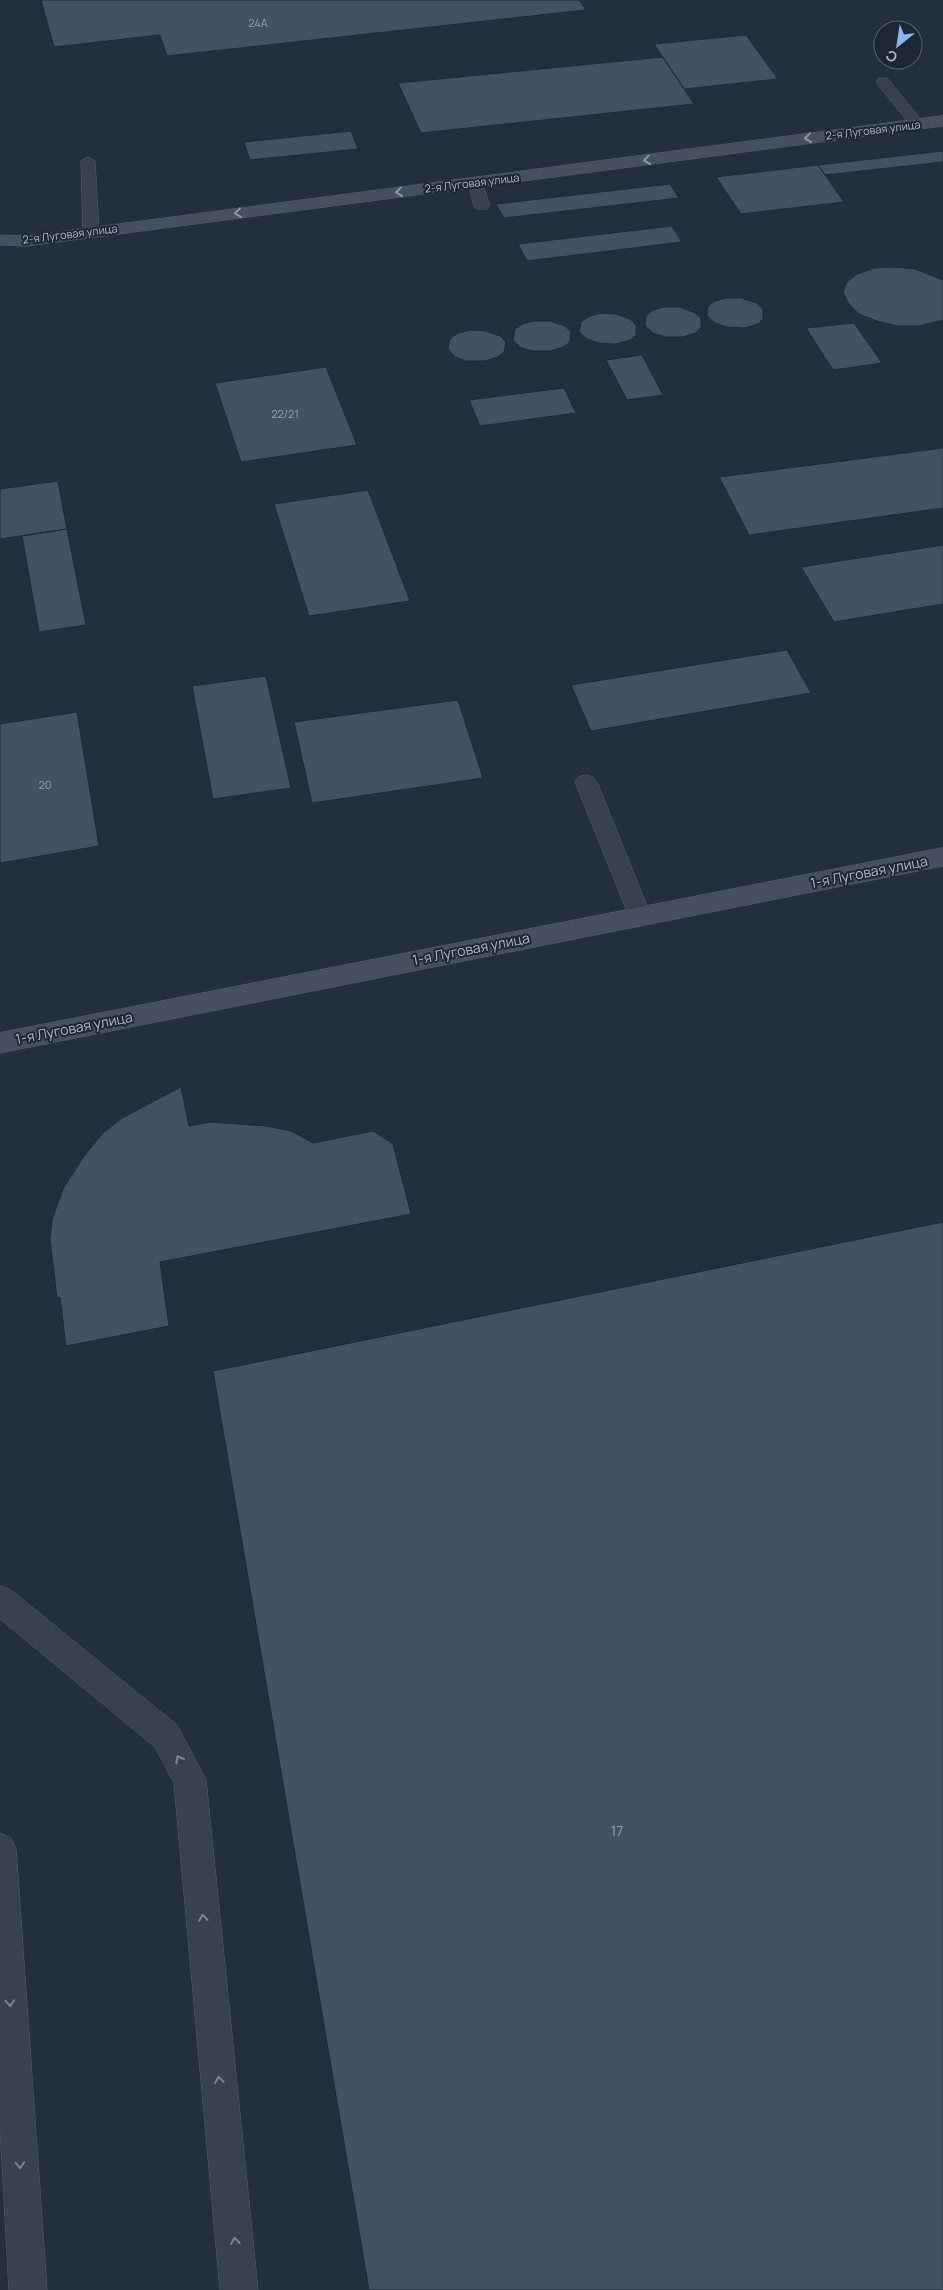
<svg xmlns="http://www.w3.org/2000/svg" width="943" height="2290" font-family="Manrope,sans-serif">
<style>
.building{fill:#455162;stroke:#1f2835}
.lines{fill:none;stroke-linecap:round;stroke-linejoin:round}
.service-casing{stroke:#565f6c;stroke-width:1}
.secondary-casing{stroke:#565f6c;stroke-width:1}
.service{fill:#38414e;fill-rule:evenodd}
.secondary{fill:#465061;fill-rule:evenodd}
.oneway{stroke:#8e96a5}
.oneway2{stroke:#7c8592}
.labels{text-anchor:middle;stroke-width:4;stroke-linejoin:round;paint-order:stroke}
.number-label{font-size:11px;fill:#98a1af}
.far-street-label{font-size:11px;fill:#b4bcc9;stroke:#1d2633}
.street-label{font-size:14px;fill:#b4bcc9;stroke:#1d2633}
.near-number-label{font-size:14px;fill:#98a1af}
</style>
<rect width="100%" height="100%" fill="#242f3e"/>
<path class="building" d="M41,0H579L586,10L167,56L160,35L54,47Z
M746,35L778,79L684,89L654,44Z
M663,57L694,104L421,133L398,83Z
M351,131L358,149L250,160L244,142Z
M943,151V162L825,175L818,165Z
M818,165L844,202L741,214L716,177Z
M670,184L679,198L504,218L496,204Z
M672,226L682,242L527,261L518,244Z
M894,267L915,269L943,280V320L919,326H898L877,321L859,314L848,303L843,292L847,282L857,274L874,268Z
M726,298H741L756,303L763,309V319L758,324L745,328L727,327L715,323L707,316L708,306L715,301Z
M664,307H680L695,313L701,318V328L695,333L683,337H665L653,333L645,326L646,316L653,310Z
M600,313L615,314L630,319L636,325V335L630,340L616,344L599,343L587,339L579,332L581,322L588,317Z
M534,321H550L565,326L571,332L570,342L563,347L550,351H532L520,347L513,340L515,329L523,324Z
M854,323L882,363L833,370L806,328Z
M470,330L486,331L500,336L506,342L504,352L498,357L485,361H466L455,357L448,349L450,339L458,333Z
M642,355L663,395L627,400L606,360Z
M326,367L357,445L241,462L215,383Z
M564,388L576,413L480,426L469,400Z
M943,448V508L749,535L719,477Z
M58,481L67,529L0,539V489Z
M368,490L410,601L309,616L274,504Z
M67,529L86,625L39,632L22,536Z
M943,545V604L834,622L801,567Z
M787,650L811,693L591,731L571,685Z
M266,676L291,788L213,799L192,686Z
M458,700L483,778L312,803L294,722Z
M77,712L99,846L0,863V724Z
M181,1087L189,1126L210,1122L266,1126L291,1131L313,1143L373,1131L393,1144L411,1214L160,1262L169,1326L66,1346L60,1297L57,1298L50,1239L52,1220L63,1189L84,1156L103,1133L122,1118Z
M943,1222V2290H369L213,1371Z"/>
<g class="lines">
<defs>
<path id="service" d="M883,78L888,79L922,121L924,124L922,127H912L878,85L876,82L878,79Z
M88,157L95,161L99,232L96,235H86L83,232L81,161Z
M475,178L482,182L490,206L487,209H477L474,206L468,182Z
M586,775L593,777L597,782L651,916L648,922L640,924L632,922L629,916L575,782L579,777Z
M0,1586L11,1590L177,1725L206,1780L258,2290H220L174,1783L155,1747L0,1619Z
M0,1833L11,1838L16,1849L47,2290H9L0,2127Z"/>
<path id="secondary" d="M943,116V126L27,246L0,245V235L27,236Z
M943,848V866L0,1053V1033Z"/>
</defs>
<use href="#service" class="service-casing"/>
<use href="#secondary" class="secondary-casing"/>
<use href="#service" class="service"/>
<use href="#secondary" class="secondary"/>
</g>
<defs><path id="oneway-chevron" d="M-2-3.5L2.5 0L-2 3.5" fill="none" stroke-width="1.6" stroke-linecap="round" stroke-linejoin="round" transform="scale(1.25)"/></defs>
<g class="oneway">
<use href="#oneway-chevron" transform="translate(808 138) rotate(173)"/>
<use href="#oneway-chevron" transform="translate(647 160) rotate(173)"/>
<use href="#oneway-chevron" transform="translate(399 192) rotate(173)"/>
<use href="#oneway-chevron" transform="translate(238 213) rotate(173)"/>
</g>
<g class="oneway2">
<use href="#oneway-chevron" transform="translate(179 1759) rotate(-118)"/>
<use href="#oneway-chevron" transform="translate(203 1918) rotate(-96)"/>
<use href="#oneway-chevron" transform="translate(10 2003) rotate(86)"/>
<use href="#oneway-chevron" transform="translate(219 2080) rotate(-96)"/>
<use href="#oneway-chevron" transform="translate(20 2165) rotate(86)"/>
<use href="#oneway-chevron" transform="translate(235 2241) rotate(-96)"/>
</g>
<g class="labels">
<g class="number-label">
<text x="258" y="27">24А</text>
<text x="285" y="418">22/21</text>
<text x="45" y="789">20</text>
</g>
<g class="far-street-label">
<text transform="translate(873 130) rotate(-7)" y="4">2-я Луговая улица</text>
<text transform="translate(472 183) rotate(-7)" y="4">2-я Луговая улица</text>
<text transform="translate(70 234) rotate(-7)" y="4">2-я Луговая улица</text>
</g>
<g class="street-label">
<text transform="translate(869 872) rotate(-11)" y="5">1-я Луговая улица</text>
<text transform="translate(471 949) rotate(-11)" y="5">1-я Луговая улица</text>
<text transform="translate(74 1028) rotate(-11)" y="5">1-я Луговая улица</text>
</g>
<g class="near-number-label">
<text x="617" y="1836">17</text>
</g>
</g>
<g transform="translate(898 45) rotate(210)"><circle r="24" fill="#1d2633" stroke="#59626f"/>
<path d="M0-4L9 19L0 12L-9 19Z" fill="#8ab4f8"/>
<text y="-8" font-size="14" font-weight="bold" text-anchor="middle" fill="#b4bcc9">С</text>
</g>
</svg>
